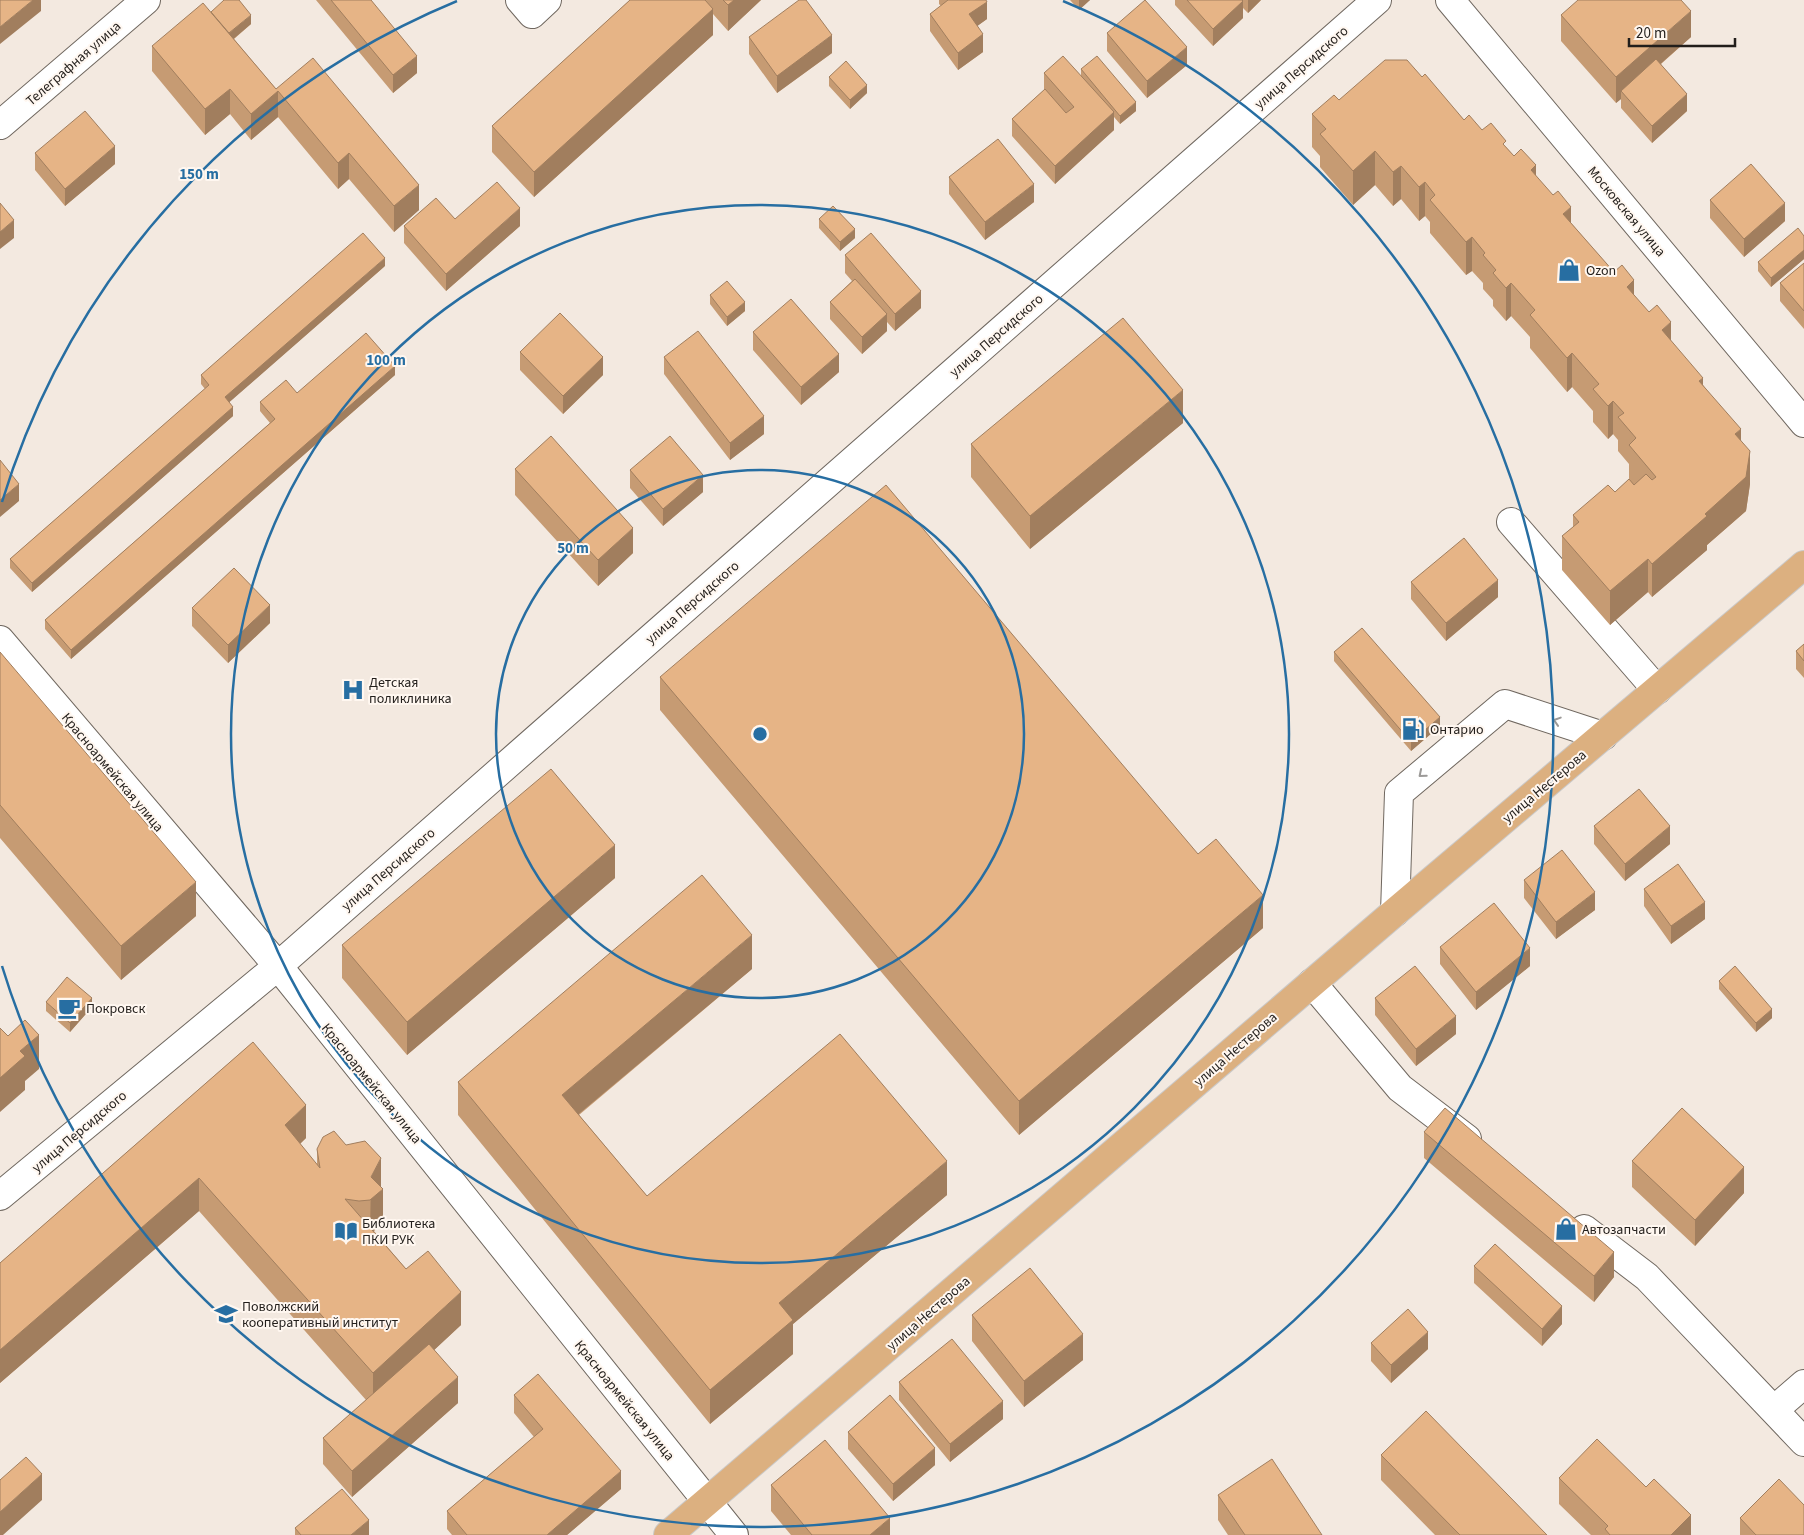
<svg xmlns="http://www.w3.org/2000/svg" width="1804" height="1535" font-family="'Source Sans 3',sans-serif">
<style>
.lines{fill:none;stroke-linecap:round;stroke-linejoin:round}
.minor-casing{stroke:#6f675f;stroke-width:30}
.major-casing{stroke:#cac9c8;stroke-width:30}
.minor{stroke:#fff;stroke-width:28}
.major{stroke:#dcb080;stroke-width:28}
.wall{fill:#c69b73}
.shaded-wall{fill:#a17e5e}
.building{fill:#e6b486;stroke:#a17e5e}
.oneway{stroke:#9c9a98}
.ring{fill:none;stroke:#276ea2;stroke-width:2.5}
.labels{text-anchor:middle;stroke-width:4;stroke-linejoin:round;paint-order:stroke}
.street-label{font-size:14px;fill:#221e1b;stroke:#fff7f0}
.poi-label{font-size:14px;fill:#221e1b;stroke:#fff7f0;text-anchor:start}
.centre{fill:#276ea2;stroke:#fff7f0;stroke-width:2.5}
.ring-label{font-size:15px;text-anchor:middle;font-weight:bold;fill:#276ea2;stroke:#fff7f0;stroke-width:4;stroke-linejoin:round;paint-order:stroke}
</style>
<rect width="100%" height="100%" fill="#f3e9e0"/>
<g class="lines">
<defs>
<path id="minor" d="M520,0L532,14L547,0
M1450,0L1804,423
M0,125L146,0
M1511,522L1657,690
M0,640L278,966L734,1535
M1395,912L1399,793L1505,704L1603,736
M1312,983L1400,1088L1467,1139
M0,1196L278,966L1377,0
M1584,1229L1647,1277L1804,1442
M1774,1410L1804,1384"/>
<path id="major" d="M668,1535L1395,912L1804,565"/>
</defs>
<use href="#minor" class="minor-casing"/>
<use href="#major" class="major-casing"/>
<use href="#minor" class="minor"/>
<use href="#major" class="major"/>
</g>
<path class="wall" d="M316,0H371L417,73L393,93Z
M630,0H761L728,31L713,14V35L534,197L492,152V126Z
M939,0H986L987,19L977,26L983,52L958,70L930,31V14L941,6L939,4Z
M1070,0H1090L1079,10Z
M1175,0H1261L1248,13L1243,8V18L1213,46L1175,5Z
M211,12L251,24L234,39L276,89L419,210L394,232L349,179L338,189L278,117L251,140L230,114L205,135L152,71V46Z
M1561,15L1691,37L1661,64L1687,111L1652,143L1621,108V99L1616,103L1561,41Z
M1107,33L1187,65L1147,98L1107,51Z
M749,37L832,53L777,93L749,54Z
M1081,69L1136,111L1120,124L1114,117V130L1055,184L1012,136V119L1044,90V73L1081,76Z
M829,77L867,93L850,109L829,86Z
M1422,77L1464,120L1482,130L1506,147L1514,156L1536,176L1571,223L1634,296L1671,341L1703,385L1741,440L1750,484L1746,511L1707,545V550L1652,597L1648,592L1610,625L1562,570V536L1573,527V515L1615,492L1629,479V464L1618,451V440L1613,434L1608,439L1593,422V411L1572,387L1567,392L1530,348V337L1511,316L1506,321L1493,306V300L1483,289V283L1472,271L1466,275L1430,233V222L1425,216L1419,221L1401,199L1393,206L1375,185L1353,205L1320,167V156L1312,147V114L1339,100Z
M35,153L115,164L65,206L35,170Z
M949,177L1034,202L985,240L949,194Z
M1710,200L1785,221L1744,257L1710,218Z
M455,219L520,226L446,291L404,243V226Z
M819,219L855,238L840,251L819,228Z
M1804,236V259L1771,287L1758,271V262Z
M845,255L921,308L895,331L887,322V331L862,354L830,319V302L852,281L845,273Z
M1804,263V329L1780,301V283Z
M385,266L229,402L233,416L32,592L10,568V559L205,389L201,384V375Z
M710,295L745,311L727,326L710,304Z
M753,332L839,372L801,405L753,350Z
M520,352L603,375L563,414L520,370Z
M664,357L764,434L730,460L664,374Z
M395,375L71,659L45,629V620L270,423L260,411V402L297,393Z
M1183,423L1030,549L971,477V444Z
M515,469L633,553L598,586L515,495Z
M630,470L703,492L663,526L630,488Z
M1411,582L1498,597L1446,641L1411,599Z
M192,608L270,623L228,663L192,626Z
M1804,644V678L1796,669V651Z
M0,652L196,916L121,980L0,838Z
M1334,652L1440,726L1411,751L1334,661Z
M660,677L1198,854L1263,928L1019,1135L660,710Z
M1594,826L1670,844L1625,881L1594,844Z
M615,878L407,1055L342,978V945Z
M1524,880L1595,910L1556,939L1524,898Z
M1644,889L1705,919L1671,944L1644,906Z
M1440,947L1530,966L1476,1010L1440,964Z
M752,969L579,1115L647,1196L947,1195L793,1324V1354L710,1424L458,1115V1082Z
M1719,981L1772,1018L1756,1032L1719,989Z
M1375,998L1456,1034L1416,1066L1375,1015Z
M46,1002L92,1007L70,1032L46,1011Z
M253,1042L306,1138L300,1144L317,1165V1149L381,1187L383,1223L374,1231L406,1269L461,1325L434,1350L458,1403L352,1497L323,1464V1438L366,1400L199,1211L0,1383V1263Z
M1424,1132L1614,1277L1594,1302L1424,1158Z
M1632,1161L1744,1193L1695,1246L1632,1187Z
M1474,1266L1562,1324L1542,1346L1474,1283Z
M972,1315L1083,1360L1024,1407L972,1341Z
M1371,1343L1428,1349L1391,1383L1371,1361Z
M899,1382L1003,1419L950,1462L899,1400Z
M514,1395L621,1489L567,1535H452L447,1529V1511L534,1437L514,1413Z
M848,1432L935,1465L893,1501L848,1449Z
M1381,1455L1547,1535H1435L1381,1480Z
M1559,1478L1691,1535H1591L1559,1504Z
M771,1485L890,1535H791L771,1511Z
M1218,1495L1322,1535H1228L1218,1520Z
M1740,1518L1804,1535H1740Z
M295,1528L369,1535H295Z"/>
<path class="shaded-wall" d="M33,0H41V11L0,44V27Z
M734,0H761L728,31V5Z
M1079,0H1090L1079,10Z
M1248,0H1261L1248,13Z
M1243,1V18L1213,46V29Z
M987,2V19L969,32V14Z
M713,9V35L534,197V172Z
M1691,11V37L1625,95L1621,91V99L1616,103V77Z
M251,15V24L225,46V37Z
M983,34V52L958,70V53Z
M832,35V53L777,93V76Z
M1187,47V65L1147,98V81Z
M417,56V73L393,93V75Z
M867,85V93L850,109V100Z
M230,89V114L205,135V109Z
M278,91V117L251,140V114Z
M1687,94V111L1652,143V126Z
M1136,102V111L1120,124V116Z
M1114,112V130L1055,184V166Z
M115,146V164L65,206V189Z
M1375,151V185L1353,205V171Z
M349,153V179L338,189V163Z
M1536,165V199L1531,170Z
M1401,166V199L1393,206V172Z
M1425,182V216L1419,221V187Z
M1034,184V202L985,240V222Z
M419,185V210L394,232V206Z
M1785,203V221L1744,257V239Z
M1571,207V240L1563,214Z
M520,208V226L446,291V274Z
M14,220V238L0,249V232Z
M855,229V238L840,251V242Z
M1472,237V271L1466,275V242Z
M1804,250V259L1771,287V278Z
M385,258V266L225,406V397Z
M1634,280V313L1627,287Z
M1511,283V316L1506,321V288Z
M921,291V308L895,331V314Z
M745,302V311L727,326V317Z
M887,314V331L862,354V337Z
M1671,322V355L1662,330Z
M1572,353V387L1567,392V358Z
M839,354V372L801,405V387Z
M603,357V375L563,414V396Z
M395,366V375L71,659V650Z
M1703,378V411L1699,381Z
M1183,390V423L1030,549V516Z
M1613,401V434L1608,439V406Z
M233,407V416L32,592V583Z
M764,416V434L730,460V443Z
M1741,429V463L1735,434Z
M1750,451V484L1746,511L1707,545V550L1652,597V564L1705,514Z
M703,475V492L663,526V509Z
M19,484V501L0,517V500Z
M633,528V553L598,586V560Z
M1648,559V592L1610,625V591Z
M1498,580V597L1446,641V623Z
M270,605V623L228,663V645Z
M1440,717V726L1411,751V742Z
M1670,826V844L1625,881V864Z
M615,845V878L407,1055V1022Z
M196,882V916L121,980V946Z
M1595,892V910L1556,939V922Z
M1263,895V928L1019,1135V1101Z
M1705,902V919L1671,944V926Z
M752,935V969L562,1128V1095Z
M1530,948V966L1476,1010V992Z
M92,998V1007L70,1032V1023Z
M1772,1009V1018L1756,1032V1023Z
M1456,1016V1034L1416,1066V1049Z
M39,1035V1069L25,1081V1090L0,1112V1078L20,1051Z
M306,1105V1138L285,1158V1125Z
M381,1158V1191L383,1189V1223L370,1234L371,1177Z
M947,1161V1195L793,1324V1354L710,1424V1390L779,1303Z
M1744,1167V1193L1695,1246V1220Z
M199,1178V1211L0,1383V1350Z
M1614,1252V1277L1594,1302V1276Z
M461,1292V1325L373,1407V1373Z
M1562,1306V1324L1542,1346V1329Z
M1428,1332V1349L1391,1383V1365Z
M1083,1334V1360L1024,1407V1381Z
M458,1377V1403L352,1497V1471Z
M1003,1401V1419L950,1462V1444Z
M935,1448V1465L893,1501V1484Z
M621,1471V1489L567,1535H547Z
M42,1474V1500L3,1535H0V1512Z
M1691,1515V1535H1671Z
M890,1518V1535H870Z
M369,1520V1535H351Z"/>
<path class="building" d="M0,0H33L0,27Z
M224,0H239L251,15L229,33L211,12Z
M331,0H371L417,56L393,75Z
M630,0H705L713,9L534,172L492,126Z
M723,0H734L728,5Z
M799,0H806L832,35L777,76L749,37Z
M948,0H986L987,2L969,14L983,34L958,53L930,14Z
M1145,0L1187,47L1147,81L1107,33Z
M1187,0H1242L1243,1L1213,29Z
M1578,0H1681L1691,11L1616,77L1561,15Z
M203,3L276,89L313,58L419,185L394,206L349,153L338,163L278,91L251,114L230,89L205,109L152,46Z
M1063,56L1114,112L1055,166L1012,119L1045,89L1066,113L1074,107L1044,73Z
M1097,56L1136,102L1120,116L1081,69Z
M1656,59L1687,94L1652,126L1621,91Z
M1385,60H1407L1422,77L1425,74L1464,120L1469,115L1482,130L1491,123L1506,141L1503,144L1514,156L1521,149L1536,165L1531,170L1553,195L1558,191L1571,207L1563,214L1614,272L1622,265L1634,280L1627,287L1649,312L1657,305L1671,322L1662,330L1703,378L1699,381L1741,429L1735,434L1750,451L1746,477L1705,514L1707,516L1652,564L1648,559L1610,591L1562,536L1579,522L1573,515L1608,485L1615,492L1629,479L1634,485L1646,474L1652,480L1656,477L1629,445L1636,438L1618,417L1624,413L1613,401L1608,406L1593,389L1599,384L1572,353L1567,358L1530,315L1535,310L1511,283L1506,288L1493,273L1496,270L1483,255L1485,253L1472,237L1466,242L1430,200L1435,195L1425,182L1419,187L1401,166L1393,172L1375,151L1353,171L1320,134L1326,129L1312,114L1334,95L1339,100Z
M846,61L867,85L850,100L829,77Z
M85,111L115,146L65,189L35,153Z
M998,139L1034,184L985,222L949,177Z
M1751,164L1785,203L1744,239L1710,200Z
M497,182L520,208L446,274L404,226L436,198L455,219Z
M0,203L14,220L0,232Z
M833,206L855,229L840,242L819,219Z
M1798,228L1804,236V250L1771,278L1758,262Z
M363,233L385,258L225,397L233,407L32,583L10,559L209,385L201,375Z
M871,233L921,291L895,314L845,255Z
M1804,263V311L1780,283Z
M855,279L887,314L862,337L830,302Z
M727,281L745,302L727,317L710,295Z
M791,299L839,354L801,387L753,332Z
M560,313L603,357L563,396L520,352Z
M1123,318L1183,390L1030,516L971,444Z
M698,331L764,416L730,443L664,357Z
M366,333L395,366L71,650L45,620L275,419L260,402L286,380L297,393Z
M551,436L633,528L598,560L515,469Z
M670,436L703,475L663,509L630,470Z
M0,460L19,484L0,500Z
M886,485L1198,854L1216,839L1263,895L1019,1101L660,677Z
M1464,538L1498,580L1446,623L1411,582Z
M234,568L270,605L228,645L192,608Z
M1362,628L1440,717L1411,742L1334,652Z
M1804,644V661L1796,651Z
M0,652L196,882L121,946L0,805Z
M551,769L615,845L407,1022L342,945Z
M1639,789L1670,826L1625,864L1594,826Z
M1562,850L1595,892L1556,922L1524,880Z
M1678,864L1705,902L1671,926L1644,889Z
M702,875L752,935L562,1095L647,1196L840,1034L947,1161L779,1303L793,1320L710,1390L458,1082Z
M1494,903L1530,948L1476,992L1440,947Z
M1415,966L1456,1016L1416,1049L1375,998Z
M1735,966L1772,1009L1756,1023L1719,981Z
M67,977L92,998L70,1023L46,1002Z
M25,1020L39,1035L20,1051L25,1056L0,1078V1028L8,1036Z
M253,1042L306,1105L285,1125L320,1168L317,1149L323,1137L334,1131L346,1145L365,1141L381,1158L371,1177L383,1189L370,1200L359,1201L345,1199L406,1269L428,1251L461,1292L373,1373L199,1178L0,1350V1263Z
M1445,1108L1614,1252L1594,1276L1424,1132Z
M1682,1108L1744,1167L1695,1220L1632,1161Z
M1495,1244L1562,1306L1542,1329L1474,1266Z
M1030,1268L1083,1334L1024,1381L972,1315Z
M1408,1309L1428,1332L1391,1365L1371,1343Z
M952,1339L1003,1401L950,1444L899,1382Z
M429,1344L458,1377L352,1471L323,1438Z
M538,1374L621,1471L547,1535H467L447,1511L543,1429L514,1395Z
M890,1395L935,1448L893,1484L848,1432Z
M1426,1411L1547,1535H1460L1381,1455Z
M1597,1439L1646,1487L1654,1479L1691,1515L1671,1535H1610L1605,1529L1608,1526L1559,1478Z
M825,1440L890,1518L870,1535H812L771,1485Z
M26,1457L42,1474L0,1512V1480Z
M1272,1459L1322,1535H1245L1218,1495Z
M1779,1479L1804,1505V1535H1756L1740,1518Z
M342,1489L369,1520L351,1535H301L295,1528Z"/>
<defs><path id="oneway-chevron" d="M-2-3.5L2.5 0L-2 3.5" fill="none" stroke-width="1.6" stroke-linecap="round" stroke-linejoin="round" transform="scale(1.25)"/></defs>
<g class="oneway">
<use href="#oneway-chevron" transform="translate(1557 721) rotate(-162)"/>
<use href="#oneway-chevron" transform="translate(1422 774) rotate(140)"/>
</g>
<g class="ring">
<circle cx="760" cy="734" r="264"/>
<circle cx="760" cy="734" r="529"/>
<path d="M2 502A793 793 0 0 1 457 1M1063 1A793 793 0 1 1 2 966"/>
</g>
<defs>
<symbol id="shop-bare" viewBox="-9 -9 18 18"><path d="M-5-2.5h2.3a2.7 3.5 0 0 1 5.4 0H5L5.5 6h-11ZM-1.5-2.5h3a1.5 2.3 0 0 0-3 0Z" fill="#276ea2" stroke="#fff7f0" stroke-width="2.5" paint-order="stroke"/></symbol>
<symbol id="hospital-bare" viewBox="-9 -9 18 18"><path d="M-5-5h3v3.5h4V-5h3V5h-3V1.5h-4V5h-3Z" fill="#276ea2" stroke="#fff7f0" stroke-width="2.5" paint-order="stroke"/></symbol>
<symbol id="fuel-bare" viewBox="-9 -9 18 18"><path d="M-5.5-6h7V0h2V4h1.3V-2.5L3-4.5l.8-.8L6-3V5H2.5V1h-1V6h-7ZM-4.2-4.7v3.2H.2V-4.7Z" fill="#276ea2" stroke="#fff7f0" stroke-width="2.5" paint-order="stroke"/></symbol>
<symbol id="cafe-bare" viewBox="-9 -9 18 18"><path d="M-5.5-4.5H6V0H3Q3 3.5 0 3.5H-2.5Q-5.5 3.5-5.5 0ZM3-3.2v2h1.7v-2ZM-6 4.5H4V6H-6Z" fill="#276ea2" stroke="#fff7f0" stroke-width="2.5" paint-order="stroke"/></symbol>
<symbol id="library-bare" viewBox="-9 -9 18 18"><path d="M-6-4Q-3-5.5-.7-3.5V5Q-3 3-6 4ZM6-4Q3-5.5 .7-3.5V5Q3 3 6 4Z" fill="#276ea2" stroke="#fff7f0" stroke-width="2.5" paint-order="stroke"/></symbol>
<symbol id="university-bare" viewBox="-9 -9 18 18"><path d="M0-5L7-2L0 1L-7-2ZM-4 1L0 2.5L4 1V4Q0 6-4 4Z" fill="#276ea2" stroke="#fff7f0" stroke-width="2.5" paint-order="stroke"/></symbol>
</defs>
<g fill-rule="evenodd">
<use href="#shop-bare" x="1553" y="254" width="32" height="32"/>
<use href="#hospital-bare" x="337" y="674" width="32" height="32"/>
<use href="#fuel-bare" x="1397" y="713" width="32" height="32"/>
<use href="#cafe-bare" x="53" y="992" width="32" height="32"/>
<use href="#shop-bare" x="1550" y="1213" width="32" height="32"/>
<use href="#library-bare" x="330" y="1215" width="32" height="32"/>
<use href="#university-bare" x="210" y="1298" width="32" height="32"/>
</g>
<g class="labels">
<g class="street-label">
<text transform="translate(73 63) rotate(-41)" y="5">Телеграфная улица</text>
<text transform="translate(1301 67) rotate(-41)" y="5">улица Персидского</text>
<text transform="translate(1627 211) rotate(50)" y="5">Московская улица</text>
<text transform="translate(996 335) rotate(-41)" y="5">улица Персидского</text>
<text transform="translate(692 602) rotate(-41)" y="5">улица Персидского</text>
<text transform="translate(113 772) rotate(50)" y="5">Красноармейская улица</text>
<text transform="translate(1544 786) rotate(-40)" y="5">улица Нестерова</text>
<text transform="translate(388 869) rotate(-41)" y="5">улица Персидского</text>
<text transform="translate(1235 1049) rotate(-41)" y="5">улица Нестерова</text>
<text transform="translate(372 1083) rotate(51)" y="5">Красноармейская улица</text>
<text transform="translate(79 1131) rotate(-40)" y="5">улица Персидского</text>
<text transform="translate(928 1313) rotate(-41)" y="5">улица Нестерова</text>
<text transform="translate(625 1400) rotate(51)" y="5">Красноармейская улица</text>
</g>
<g class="poi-label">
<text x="1586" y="275">Ozon</text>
<text x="369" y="687">Детская<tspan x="369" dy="16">поликлиника</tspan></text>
<text x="1430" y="734">Онтарио</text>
<text x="86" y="1013">Покровск</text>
<text x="362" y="1228">Библиотека<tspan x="362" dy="16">ПКИ РУК</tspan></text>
<text x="1582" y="1234">Автозапчасти</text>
<text x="242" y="1311">Поволжский<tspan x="242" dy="16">кооперативный институт</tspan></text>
</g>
</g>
<circle cx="760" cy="734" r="8" class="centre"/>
<g class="ring-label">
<text x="199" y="179">150 m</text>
<text x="386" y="365">100 m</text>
<text x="573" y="553">50 m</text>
</g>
<path d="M1629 38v8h106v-8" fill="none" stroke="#221e1b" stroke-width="2.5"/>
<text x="1636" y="38" font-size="15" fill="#221e1b" stroke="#fff7f0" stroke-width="4" paint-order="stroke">20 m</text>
</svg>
